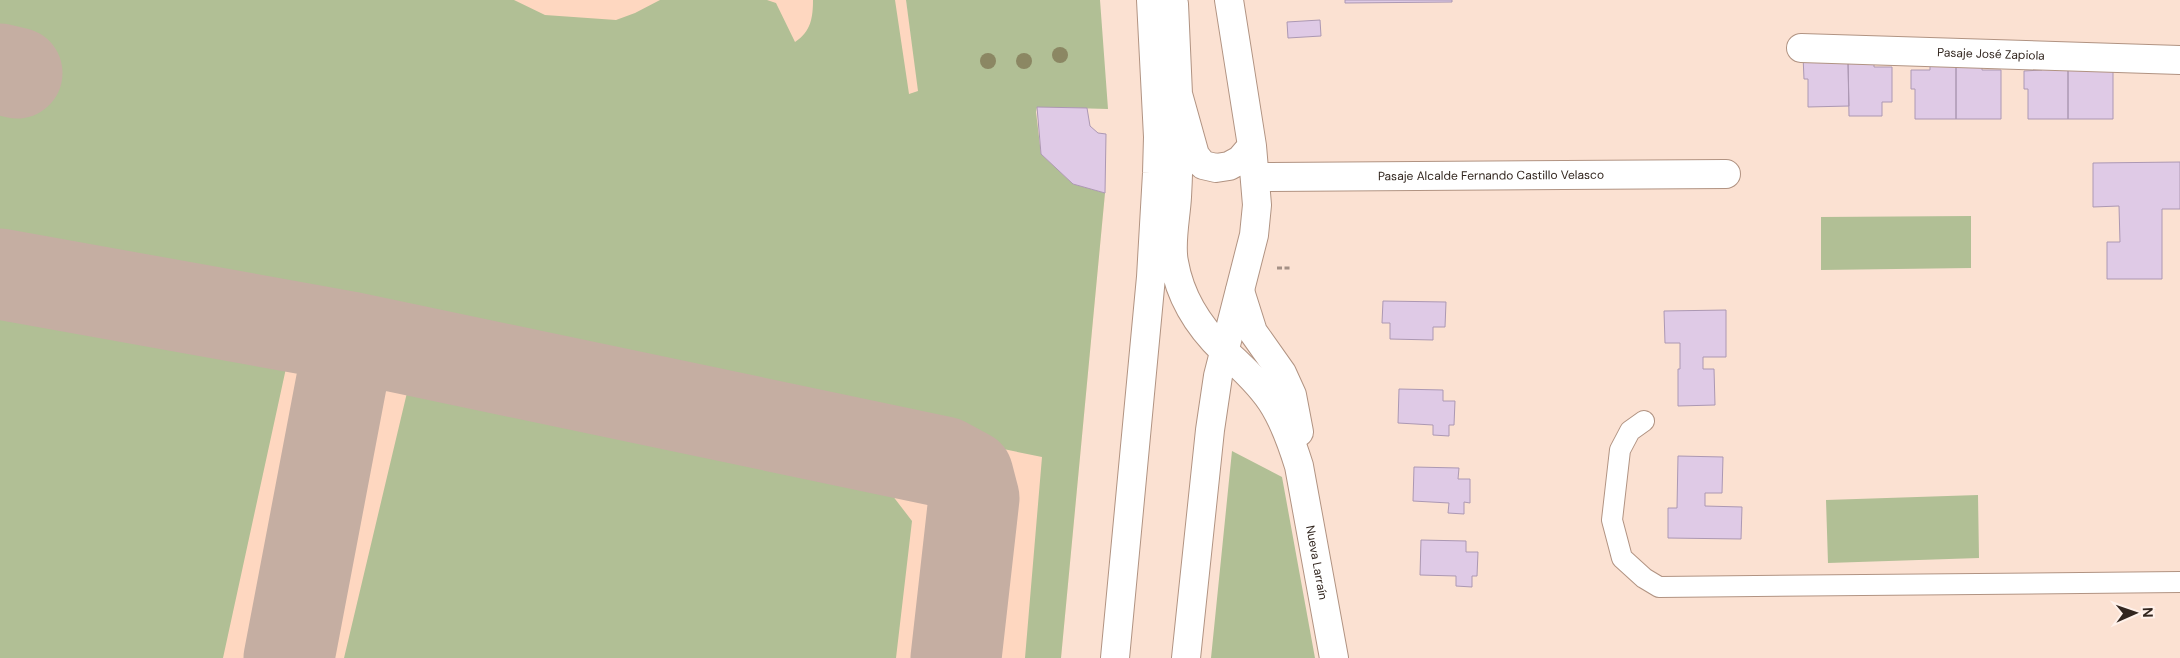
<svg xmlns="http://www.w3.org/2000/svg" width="2180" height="658" font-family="'DM Sans',sans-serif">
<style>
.built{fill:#fed7c0}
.green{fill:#b1bf95}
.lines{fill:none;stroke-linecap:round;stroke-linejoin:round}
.taxiway{stroke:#c5aea2;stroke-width:91}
.building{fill:#dfcae6;stroke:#ac98b3}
.lane-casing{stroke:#b19382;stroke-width:22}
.street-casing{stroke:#b19382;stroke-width:30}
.secondary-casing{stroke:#b19382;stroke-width:30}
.primary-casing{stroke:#b19382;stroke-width:30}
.path{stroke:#a49085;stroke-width:3;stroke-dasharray:5 2.5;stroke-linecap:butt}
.lane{stroke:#fff;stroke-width:20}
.street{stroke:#fff;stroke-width:28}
.secondary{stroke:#fff;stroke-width:28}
.primary{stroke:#fff;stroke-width:28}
.tree{fill:#8b8763}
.labels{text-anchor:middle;stroke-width:4;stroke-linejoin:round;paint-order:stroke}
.street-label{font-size:12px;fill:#32261f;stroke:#fff1ea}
</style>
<rect width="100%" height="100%" fill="#fbe1d2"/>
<path class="built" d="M0,0H906L919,91L1036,112L1041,154L1073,184L1105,193L1061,658H0Z"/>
<path class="green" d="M0,0H514L545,15L616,20L635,13L660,0H767L776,3L795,42C811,32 813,17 813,0H895L909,94L918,91L906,0H1100L1108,109L1037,107L1036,112L1041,154L1073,184L1105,193L1061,658H1025L1042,457L613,369L0,251Z
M1971,216V268L1821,270V217Z
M0,303L288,359L223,658H0Z
M410,380L889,491L912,521L896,658H344Z
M1232,451L1282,477L1315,658H1211Z
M1978,495L1979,558L1828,563L1826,500Z"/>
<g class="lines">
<path class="taxiway" d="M0,69L17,73
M0,274L350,337L944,462L968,475L974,498L956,658
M289,658L350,337"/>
</g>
<path class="building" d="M1345,0H1452V2L1345,3Z
M1320,20L1321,36L1288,38L1287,22Z
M1803,56L1848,62L1849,106L1808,107V79H1804Z
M1848,62H1874V67H1892V102H1882V116H1849Z
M1982,64V70H2001V119H1956V65Z
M1930,65H1956V119H1915V89H1911V70H1930Z
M2042,65H2068V119H2028V89H2024V71L2042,70Z
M2068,65L2113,70V119H2068Z
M1037,107L1087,108L1090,126L1098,133L1106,134L1105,193L1073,184L1041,154Z
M2180,162V209H2162V279H2107V242H2120L2119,206L2093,207V163Z
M1383,301L1446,302L1445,327H1433V340L1390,339V323H1382Z
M1726,310V357H1703V369H1714L1715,405L1678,406V369H1680V343H1665L1664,311Z
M1399,389L1443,390V401H1455L1454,425H1449V436L1433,435V425L1398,423Z
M1678,456L1723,457L1722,493H1705V506L1742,507L1741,539L1668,538V508H1677Z
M1414,467L1459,468L1458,479H1470V503L1464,502V514L1448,513L1449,503L1413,501Z
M1421,540L1466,541V552H1478L1477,576H1472V587L1456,586V576L1420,575Z"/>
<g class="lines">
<defs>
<path id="lane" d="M1644,421L1630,431L1620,450L1612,520L1622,558L1644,578L1659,587L2180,582"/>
<g id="street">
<path id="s1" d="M1801,48L2180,60"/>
<path id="s2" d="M1256,177L1726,174"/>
</g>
<g id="secondary">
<path d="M1240,291L1253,332L1282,373L1292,395L1299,432"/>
<path id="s3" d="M1224,351C1269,391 1281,408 1299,466L1334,658"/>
</g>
<path id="primary" d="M1172,0L1174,4L1178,94L1195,155L1203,165L1216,168L1229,166L1240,160L1252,146
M1178,94C1179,129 1179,163 1177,197C1176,216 1170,244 1174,262C1180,297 1199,327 1224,351
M1115,658L1151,277L1157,173L1158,137L1151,0
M1186,658L1210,430L1218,376L1254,235L1257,205L1252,146L1229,0"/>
</defs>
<use href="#lane" class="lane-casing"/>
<use href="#street" class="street-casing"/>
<use href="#secondary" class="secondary-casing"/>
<use href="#primary" class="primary-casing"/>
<path class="path" d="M1277,268H1292"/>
<use href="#lane" class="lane"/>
<use href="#street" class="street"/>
<use href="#secondary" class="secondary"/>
<use href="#primary" class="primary"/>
</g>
<g class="tree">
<circle cx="1060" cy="55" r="8"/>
<circle cx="988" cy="61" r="8"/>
<circle cx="1024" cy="61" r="8"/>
</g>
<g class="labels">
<g class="street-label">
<text dy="4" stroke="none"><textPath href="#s1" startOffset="190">Pasaje José Zapiola</textPath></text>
<text dy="4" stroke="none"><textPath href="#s2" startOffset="235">Pasaje Alcalde Fernando Castillo Velasco</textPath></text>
<text dy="4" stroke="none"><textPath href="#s3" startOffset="238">Nueva Larraín</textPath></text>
</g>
</g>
<g transform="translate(2135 613) rotate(88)" stroke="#fff1ea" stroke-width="4" paint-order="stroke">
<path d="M0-4L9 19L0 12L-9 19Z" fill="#32261f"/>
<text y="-8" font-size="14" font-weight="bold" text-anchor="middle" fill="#32261f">N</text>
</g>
</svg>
